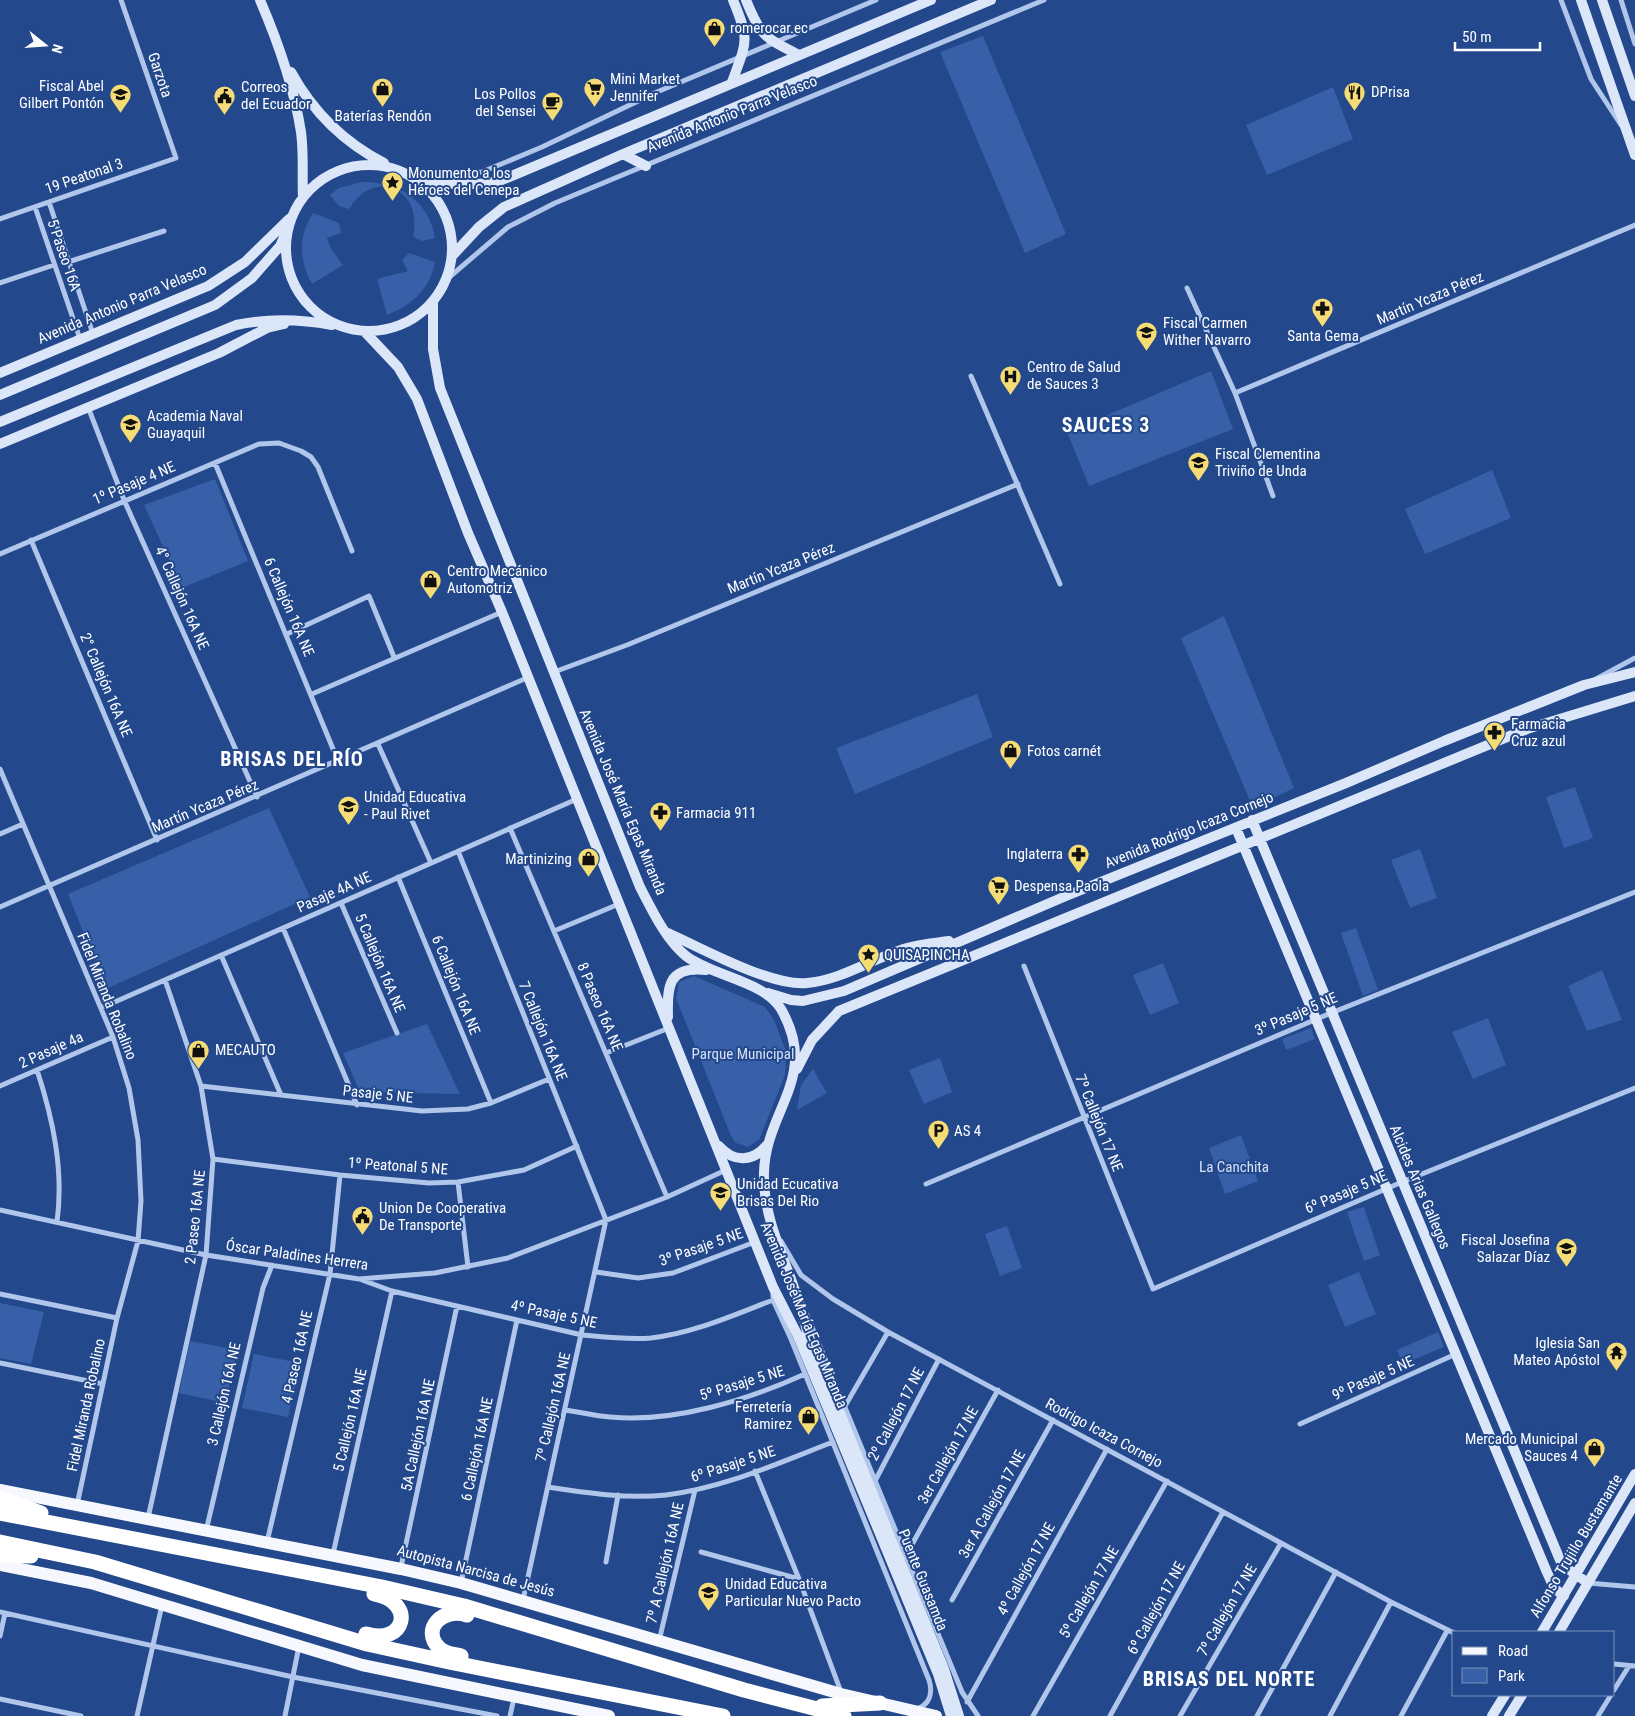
<svg xmlns="http://www.w3.org/2000/svg" width="1635" height="1716" font-family="'Roboto Condensed',sans-serif">
<style>
.green{fill:#3760a9}
.lines{fill:none;stroke-linecap:round;stroke-linejoin:round}
.street{stroke:#b1c6eb;stroke-width:5}
.secondary{stroke:#dce6f9;stroke-width:10}
.primary{stroke:#f6f8fe;stroke-width:12}
.highway{stroke:#fff;stroke-width:15}
.labels{text-anchor:middle;stroke-width:4;stroke-linejoin:round;paint-order:stroke}
.poi-label{font-size:15px;fill:#fff;stroke:#23488c;text-anchor:start}
.street-label{font-size:15px;fill:#fff;stroke:#23488c}
.park-label{font-size:15px;fill:#d6e2f8;stroke:#23488c}
.district-label{font-size:20px;font-weight:bold;letter-spacing:1px;fill:#fff;stroke:#23488c}
</style>
<rect width="100%" height="100%" fill="#23488c"/>
<path class="green" d="M983,36L1066,234L1025,253L940,52Z
M1333,87L1353,139L1267,175L1246,125Z
M361,182C398,181 429,200 435,238L423,241L413,237C424,188 374,167 349,209L339,206L330,195L339,188Z
M313,213L339,223L341,233L327,238L331,249L343,265L312,284C299,261 298,236 313,213Z
M409,253L435,262C430,289 412,305 387,315L377,279L408,271L402,260Z
M1211,371L1233,429L1089,486L1067,432Z
M1492,470L1511,518L1425,554L1405,509Z
M215,479L248,561L182,588L144,505Z
M1224,616L1294,788L1253,808L1181,638Z
M977,694L993,737L855,794L836,748Z
M1575,787L1593,838L1564,848L1546,797Z
M269,808L310,897L106,989L68,894Z
M1420,849L1437,898L1410,908L1391,860Z
M1356,928L1378,990L1363,996L1341,933Z
M1163,963L1179,1003L1150,1015L1133,975Z
M1602,970L1622,1020L1587,1031L1568,986Z
M694,976L765,1007L774,1020L786,1051L785,1075L759,1140L748,1147L736,1143L731,1136L676,998L679,982Z
M1488,1018L1506,1065L1473,1079L1452,1032Z
M427,1024L460,1094L360,1092L343,1053Z
M1311,1028L1315,1039L1286,1050L1282,1039Z
M940,1058L952,1092L924,1104L909,1070Z
M813,1069L827,1093L797,1110L801,1085Z
M1241,1135L1258,1181L1225,1194L1209,1148Z
M1364,1207L1380,1255L1364,1261L1347,1212Z
M1007,1226L1022,1268L1000,1276L985,1234Z
M1359,1272L1376,1314L1345,1327L1328,1285Z
M0,1303L44,1312L31,1364L0,1358Z
M1438,1332L1444,1347L1403,1364L1397,1350Z
M190,1341L237,1350L225,1403L179,1393Z
M254,1354L300,1363L288,1417L242,1408Z"/>
<g class="lines">
<path class="street" d="M1561,0L1591,79L1621,125
M1621,0L1635,44
M408,173L451,176L482,172L542,147L657,92L876,0
M49,202L93,334
M35,207L80,339
M0,219L176,158L121,0
M68,262L164,231
M446,280L508,227L555,203L1044,0
M0,283L54,265
M1187,288L1235,393L1273,496
M971,376L1060,584
M1235,393L1635,225
M88,407L124,500L257,797
M215,463L338,761
M31,540L157,840
M0,554L259,444L279,443L301,451L311,457L318,467L352,551
M287,634L369,596L394,657
M554,672L627,645L1018,484
M1596,679L1635,658
M312,694L502,612
M378,744L431,863
M0,769L113,1037L129,1088L138,1140L141,1201L138,1241L117,1318L77,1505
M510,828L667,1197
M0,834L23,824
M458,851L606,1220L523,1600
M398,877L491,1103
M341,903L397,1033
M0,907L529,677
M283,928L357,1105
M554,931L619,904
M221,955L281,1095
M1024,966L1153,1289L1402,1182L1635,1088
M101,1008L577,799
M606,1053L669,1028
M37,1070C53,1119 64,1170 57,1222
M0,1086L113,1037
M201,1086L422,1111L468,1109L491,1103L549,1079
M213,1159L340,1175L429,1183L458,1182L524,1170L577,1146
M458,1182L468,1267
M926,1184L1331,1013L1635,892
M0,1210L206,1255L359,1279L435,1273L508,1258L667,1197L726,1170
M781,1241L801,1275L833,1299L888,1332L1391,1602L1454,1633
M596,1272L638,1278L673,1273L755,1242
M362,1280L392,1291L582,1335C604,1337 629,1340 651,1338C694,1333 734,1315 773,1300
M773,1293V1300L791,1339L929,1680C933,1693 930,1704 917,1709
M0,1294L117,1318
M807,1315L962,1692L978,1716
M0,1363L103,1384
M845,1406L888,1332
M565,1410C580,1412 595,1416 610,1417C674,1423 748,1400 805,1374
M1300,1424L1456,1354
M755,1471L799,1579L841,1692
M875,1481L939,1359
M548,1487C587,1493 626,1499 666,1495C724,1488 778,1463 833,1442
M148,1518L206,1255L213,1159L201,1086L165,980
M206,1531L263,1288L272,1265
M267,1542L330,1274L340,1175
M701,1552L799,1579
M333,1554L392,1291
M905,1557L998,1390
M606,1562L618,1495
M401,1567L457,1306
M461,1583L517,1320
M1588,1583L1635,1587
M952,1600L1053,1420
M0,1612L293,1677L497,1716
M0,1636L5,1613
M659,1641L695,1490
M1614,1664L1635,1666
M1614,1690L1629,1666
M0,1699L81,1716
M967,1702L1107,1449
M137,1716L162,1605
M285,1716L299,1646
M510,1716L514,1698
M1033,1716L1167,1481
M1110,1716L1223,1512
M1180,1716L1281,1543
M1257,1716L1336,1572
M1330,1716L1391,1602
M1401,1716L1447,1631
M1598,1716L1611,1695"/>
<path class="secondary" d="M260,0C278,42 294,87 301,132C304,154 302,176 303,198
M746,0C761,37 764,37 799,55
M1581,0L1635,155
M1602,0L1635,96
M291,72C313,112 343,142 384,163
M732,82C747,41 750,41 733,0
M623,154L646,166
M286 248a83 83 0 1 1 166 0a83 83 0 1 1-166 0Z
M418,180C446,185 473,187 502,180L931,0
M453,255L479,227L504,207L623,154L991,0
M433,301V349L440,388L640,887C652,910 666,940 686,956C712,976 764,981 781,1009C820,1077 766,1109 764,1172C762,1228 797,1278 807,1332L944,1669L959,1716
M365,332L398,367L417,399L468,533L502,612L773,1287L798,1336L938,1674L951,1716
M0,373L208,286L245,262L289,219
M0,395L215,305L252,278L280,246L285,235
M0,422L236,325C269,318 299,319 332,325
M0,444L219,353L267,328L284,324
M1252,820L1560,1560L1565,1567L1588,1583
M1236,828L1546,1570L1554,1588L1564,1596
M668,933C701,948 772,987 807,983C842,980 873,958 907,948C921,944 935,943 949,941
M768,993L791,1000L803,1001L844,991L1066,896L1346,783L1444,741L1584,685L1635,672
M668,1017C667,986 668,966 706,970
M797,1069L812,1040L839,1011L1527,729L1635,696
M719,1146C734,1163 753,1162 767,1145
M1542,1632L1635,1474
M1559,1632L1635,1503
M1492,1716L1505,1695
M1509,1716L1522,1695"/>
<path class="primary" d="M0,1490L401,1569L461,1583L841,1694L936,1716
M0,1565L91,1583L362,1665L609,1716"/>
<path class="highway" d="M0,1498L41,1513
M0,1513L382,1587L464,1606L744,1690L844,1716
M0,1542L95,1562L367,1644L449,1662L723,1716
M0,1555L31,1556
M366,1634C405,1646 417,1602 374,1594
M461,1656C454,1654 445,1654 439,1648C421,1629 442,1607 467,1615
M822,1706L880,1703"/>
</g>
<defs>
<symbol id="shop-pin" viewBox="-11 -11 22 30"><path d="M0 17L-7.5 6A9.5 9.5 0 1 1 7.5 6Z" fill="#f6dc74" stroke="#23488c"/><path d="M-5-2.5h2.3a2.7 3.5 0 0 1 5.4 0H5L5.5 6h-11ZM-1.5-2.5h3a1.5 2.3 0 0 0-3 0Z" fill="#111"/></symbol>
<symbol id="supermarket-pin" viewBox="-11 -11 22 30"><path d="M0 17L-7.5 6A9.5 9.5 0 1 1 7.5 6Z" fill="#f6dc74" stroke="#23488c"/><path d="M-6-5.5h2.5l.6 2H6L4.5 2H-2.5L-4.4-4H-6ZM-1.5 3.2a1.3 1.3 0 1 0 .1 0ZM3 3.2a1.3 1.3 0 1 0 .1 0Z" fill="#111"/></symbol>
<symbol id="restaurant-pin" viewBox="-11 -11 22 30"><path d="M0 17L-7.5 6A9.5 9.5 0 1 1 7.5 6Z" fill="#f6dc74" stroke="#23488c"/><path d="M-5-6h1v4h1v-4h1v4h1v-4h1v5L-1.5 .5V6h-2V.5L-5-1ZM5-6V6H3V1.5H1.5Q1.5-4 5-6Z" fill="#111"/></symbol>
<symbol id="school-pin" viewBox="-11 -11 22 30"><path d="M0 17L-7.5 6A9.5 9.5 0 1 1 7.5 6Z" fill="#f6dc74" stroke="#23488c"/><path d="M0-5L7-2L0 1L-7-2ZM-4 1L0 2.5L4 1V4Q0 6-4 4Z" fill="#111"/></symbol>
<symbol id="civic-pin" viewBox="-11 -11 22 30"><path d="M0 17L-7.5 6A9.5 9.5 0 1 1 7.5 6Z" fill="#f6dc74" stroke="#23488c"/><path d="M-.6-6.5H3V-4.5H.6V-3L4-1V1h2V6H-6V1h2V-1L-.6-3ZM-1.2 2.5V6h2.4V2.5Z" fill="#111"/></symbol>
<symbol id="cafe-pin" viewBox="-11 -11 22 30"><path d="M0 17L-7.5 6A9.5 9.5 0 1 1 7.5 6Z" fill="#f6dc74" stroke="#23488c"/><path d="M-5.5-4.5H6V0H3Q3 3.5 0 3.5H-2.5Q-5.5 3.5-5.5 0ZM3-3.2v2h1.7v-2ZM-6 4.5H4V6H-6Z" fill="#111"/></symbol>
<symbol id="sight-pin" viewBox="-11 -11 22 30"><path d="M0 17L-7.5 6A9.5 9.5 0 1 1 7.5 6Z" fill="#f6dc74" stroke="#23488c"/><path d="M0-6L1.8-2.2L6-1.7L2.9 1.2L3.7 5.4L0 3.3L-3.7 5.4L-2.9 1.2L-6-1.7L-1.8-2.2Z" fill="#111"/></symbol>
<symbol id="pharmacy-pin" viewBox="-11 -11 22 30"><path d="M0 17L-7.5 6A9.5 9.5 0 1 1 7.5 6Z" fill="#f6dc74" stroke="#23488c"/><path d="M-2-6h4v4h4v4h-4v4h-4v-4h-4v-4h4Z" fill="#111"/></symbol>
<symbol id="hospital-pin" viewBox="-11 -11 22 30"><path d="M0 17L-7.5 6A9.5 9.5 0 1 1 7.5 6Z" fill="#f6dc74" stroke="#23488c"/><path d="M-5-5h3v3.5h4V-5h3V5h-3V1.5h-4V5h-3Z" fill="#111"/></symbol>
<symbol id="parking-pin" viewBox="-11 -11 22 30"><path d="M0 17L-7.5 6A9.5 9.5 0 1 1 7.5 6Z" fill="#f6dc74" stroke="#23488c"/><path d="M-3.5-5.5H1a3.5 3.5 0 0 1 0 7H-1V5.5H-3.5ZM-1-3.4V-.6H.8a1.4 1.4 0 0 0 0-2.8Z" fill="#111"/></symbol>
<symbol id="temple-pin" viewBox="-11 -11 22 30"><path d="M0 17L-7.5 6A9.5 9.5 0 1 1 7.5 6Z" fill="#f6dc74" stroke="#23488c"/><path d="M0-6L5-2H3V0L6.5 2.5H4V6H1.5V3h-3V6H-4V2.5H-6.5L-3 0V-2H-5Z" fill="#111"/></symbol>
</defs>
<g fill-rule="evenodd">
<use href="#shop-pin" x="702" y="16" width="25" height="34"/>
<use href="#shop-pin" x="370" y="76" width="25" height="34"/>
<use href="#supermarket-pin" x="582" y="76" width="25" height="34"/>
<use href="#restaurant-pin" x="1342" y="80" width="25" height="34"/>
<use href="#school-pin" x="108" y="82" width="25" height="34"/>
<use href="#civic-pin" x="212" y="84" width="25" height="34"/>
<use href="#cafe-pin" x="540" y="90" width="25" height="34"/>
<use href="#sight-pin" x="380" y="170" width="25" height="34"/>
<use href="#pharmacy-pin" x="1310" y="296" width="25" height="34"/>
<use href="#school-pin" x="1134" y="320" width="25" height="34"/>
<use href="#hospital-pin" x="998" y="364" width="25" height="34"/>
<use href="#school-pin" x="118" y="412" width="25" height="34"/>
<use href="#school-pin" x="1186" y="450" width="25" height="34"/>
<use href="#shop-pin" x="418" y="568" width="25" height="34"/>
<use href="#pharmacy-pin" x="1482" y="720" width="25" height="34"/>
<use href="#shop-pin" x="998" y="738" width="25" height="34"/>
<use href="#school-pin" x="336" y="794" width="25" height="34"/>
<use href="#pharmacy-pin" x="648" y="800" width="25" height="34"/>
<use href="#pharmacy-pin" x="1066" y="842" width="25" height="34"/>
<use href="#shop-pin" x="576" y="846" width="25" height="34"/>
<use href="#supermarket-pin" x="986" y="874" width="25" height="34"/>
<use href="#sight-pin" x="856" y="942" width="25" height="34"/>
<use href="#shop-pin" x="186" y="1038" width="25" height="34"/>
<use href="#parking-pin" x="926" y="1118" width="25" height="34"/>
<use href="#school-pin" x="708" y="1180" width="25" height="34"/>
<use href="#civic-pin" x="350" y="1204" width="25" height="34"/>
<use href="#school-pin" x="1554" y="1236" width="25" height="34"/>
<use href="#temple-pin" x="1604" y="1340" width="25" height="34"/>
<use href="#shop-pin" x="796" y="1404" width="25" height="34"/>
<use href="#shop-pin" x="1582" y="1436" width="25" height="34"/>
<use href="#school-pin" x="696" y="1580" width="25" height="34"/>
</g>
<g class="labels">
<g class="poi-label">
<text x="730" y="33">romerocar.ec</text>
<text x="610" y="84">Mini Market<tspan x="610" dy="17">Jennifer</tspan></text>
<text x="104" y="91" text-anchor="end">Fiscal Abel<tspan x="104" dy="17">Gilbert Pontón</tspan></text>
<text x="241" y="92">Correos<tspan x="241" dy="17">del Ecuador</tspan></text>
<text x="1371" y="97">DPrisa</text>
<text x="536" y="99" text-anchor="end">Los Pollos<tspan x="536" dy="17">del Sensei</tspan></text>
<text x="383" y="121" text-anchor="middle">Baterías Rendón</text>
<text x="408" y="178">Monumento a los<tspan x="408" dy="17">Héroes del Cenepa</tspan></text>
<text x="1163" y="328">Fiscal Carmen<tspan x="1163" dy="17">Wither Navarro</tspan></text>
<text x="1323" y="341" text-anchor="middle">Santa Gema</text>
<text x="1027" y="372">Centro de Salud<tspan x="1027" dy="17">de Sauces 3</tspan></text>
<text x="147" y="421">Academia Naval<tspan x="147" dy="17">Guayaquil</tspan></text>
<text x="1215" y="459">Fiscal Clementina<tspan x="1215" dy="17">Triviño de Unda</tspan></text>
<text x="447" y="576">Centro Mecánico<tspan x="447" dy="17">Automotriz</tspan></text>
<text x="1511" y="729">Farmacia<tspan x="1511" dy="17">Cruz azul</tspan></text>
<text x="1027" y="756">Fotos carnét</text>
<text x="364" y="802">Unidad Educativa<tspan x="364" dy="17">- Paul Rivet</tspan></text>
<text x="676" y="818">Farmacia 911</text>
<text x="1063" y="859" text-anchor="end">Inglaterra</text>
<text x="572" y="864" text-anchor="end">Martinizing</text>
<text x="1014" y="891">Despensa Paola</text>
<text x="884" y="960">QUISAPINCHA</text>
<text x="215" y="1055">MECAUTO</text>
<text x="954" y="1136">AS 4</text>
<text x="737" y="1189">Unidad Ecucativa<tspan x="737" dy="17">Brisas Del Rio</tspan></text>
<text x="379" y="1213">Union De Cooperativa<tspan x="379" dy="17">De Transporte</tspan></text>
<text x="1550" y="1245" text-anchor="end">Fiscal Josefina<tspan x="1550" dy="17">Salazar Díaz</tspan></text>
<text x="1600" y="1348" text-anchor="end">Iglesia San<tspan x="1600" dy="17">Mateo Apóstol</tspan></text>
<text x="792" y="1412" text-anchor="end">Ferretería<tspan x="792" dy="17">Ramirez</tspan></text>
<text x="1578" y="1444" text-anchor="end">Mercado Municipal<tspan x="1578" dy="17">Sauces 4</tspan></text>
<text x="725" y="1589">Unidad Educativa<tspan x="725" dy="17">Particular Nuevo Pacto</tspan></text>
</g>
<g class="street-label">
<text transform="translate(160 75) rotate(71)" y="5">Garzota</text>
<text transform="translate(732 114) rotate(-22)" y="5">Avenida Antonio Parra Velasco</text>
<text transform="translate(84 176) rotate(-19)" y="5">19 Peatonal 3</text>
<text transform="translate(64 255) rotate(71)" y="5">5 Paseo 16A</text>
<text transform="translate(1430 298) rotate(-23)" y="5">Martín Ycaza Pérez</text>
<text transform="translate(122 304) rotate(-23)" y="5">Avenida Antonio Parra Velasco</text>
<text transform="translate(134 483) rotate(-23)" y="5">1º Pasaje 4 NE</text>
<text transform="translate(781 568) rotate(-22)" y="5">Martín Ycaza Pérez</text>
<text transform="translate(182 598) rotate(66)" y="5">4° Callejón 16A NE</text>
<text transform="translate(289 607) rotate(67)" y="5">6 Callejón 16A NE</text>
<text transform="translate(106 685) rotate(67)" y="5">2° Callejón 16A NE</text>
<text transform="translate(623 802) rotate(67)" y="5">Avenida José María Egas Miranda</text>
<text transform="translate(205 806) rotate(-23)" y="5">Martín Ycaza Pérez</text>
<text transform="translate(1189 830) rotate(-22)" y="5">Avenida Rodrigo Icaza Cornejo</text>
<text transform="translate(334 892) rotate(-24)" y="5">Pasaje 4A NE</text>
<text transform="translate(380 963) rotate(67)" y="5">5 Callejón 16A NE</text>
<text transform="translate(456 985) rotate(68)" y="5">6 Callejón 16A NE</text>
<text transform="translate(107 996) rotate(68)" y="5">Fidel Miranda Robalino</text>
<text transform="translate(600 1007) rotate(67)" y="5">8 Paseo 16A NE</text>
<text transform="translate(1296 1014) rotate(-23)" y="5">3º Pasaje 5 NE</text>
<text transform="translate(543 1031) rotate(68)" y="5">7 Callejón 16A NE</text>
<text transform="translate(51 1050) rotate(-24)" y="5">2 Pasaje 4a</text>
<text transform="translate(378 1094) rotate(6)" y="5">Pasaje 5 NE</text>
<text transform="translate(1099 1123) rotate(68)" y="5">7º Callejón 17 NE</text>
<text transform="translate(398 1166) rotate(4)" y="5">1º Peatonal 5 NE</text>
<text transform="translate(1420 1187) rotate(67)" y="5">Alcides Arias Gallegos</text>
<text transform="translate(1346 1192) rotate(-23)" y="5">6º Pasaje 5 NE</text>
<text transform="translate(195 1217) rotate(-84)" y="5">2 Paseo 16A NE</text>
<text transform="translate(701 1247) rotate(-19)" y="5">3º Pasaje 5 NE</text>
<text transform="translate(297 1255) rotate(8)" y="5">Óscar Paladines Herrera</text>
<text transform="translate(554 1314) rotate(12)" y="5">4º Pasaje 5 NE</text>
<text transform="translate(804 1315) rotate(67)" y="5">Avenida José María Egas Miranda</text>
<text transform="translate(297 1357) rotate(-77)" y="5">4 Paseo 16A NE</text>
<text transform="translate(1373 1378) rotate(-24)" y="5">9º Pasaje 5 NE</text>
<text transform="translate(742 1383) rotate(-17)" y="5">5º Pasaje 5 NE</text>
<text transform="translate(224 1394) rotate(-77)" y="5">3 Callejón 16A NE</text>
<text transform="translate(86 1405) rotate(-78)" y="5">Fidel Miranda Robalino</text>
<text transform="translate(553 1407) rotate(-77)" y="5">7º Callejón 16A NE</text>
<text transform="translate(896 1414) rotate(-62)" y="5">2º Callejón 17 NE</text>
<text transform="translate(350 1420) rotate(-77)" y="5">5 Callejón 16A NE</text>
<text transform="translate(1104 1433) rotate(28)" y="5">Rodrigo Icaza Cornejo</text>
<text transform="translate(418 1435) rotate(-78)" y="5">5A Callejón 16A NE</text>
<text transform="translate(477 1449) rotate(-78)" y="5">6 Callejón 16A NE</text>
<text transform="translate(948 1455) rotate(-61)" y="5">3er Callejón 17 NE</text>
<text transform="translate(733 1464) rotate(-18)" y="5">6º Pasaje 5 NE</text>
<text transform="translate(992 1504) rotate(-61)" y="5">3er A Callejón 17 NE</text>
<text transform="translate(1576 1546) rotate(-59)" y="5">Alfonso Trujillo Bustamante</text>
<text transform="translate(665 1563) rotate(-77)" y="5">7º A Callejón 16A NE</text>
<text transform="translate(1026 1569) rotate(-61)" y="5">4º Callejón 17 NE</text>
<text transform="translate(476 1571) rotate(15)" y="5">Autopista Narcisa de Jesús</text>
<text transform="translate(923 1580) rotate(68)" y="5">Puente Guasamda</text>
<text transform="translate(1089 1592) rotate(-60)" y="5">5º Callejón 17 NE</text>
<text transform="translate(1156 1608) rotate(-61)" y="5">6º Callejón 17 NE</text>
<text transform="translate(1227 1610) rotate(-60)" y="5">7º Callejón 17 NE</text>
</g>
<g class="park-label">
<text x="743" y="1059">Parque Municipal</text>
<text x="1234" y="1172">La Canchita</text>
</g>
<g class="district-label">
<text x="1106" y="432">SAUCES 3</text>
<text x="292" y="766">BRISAS DEL RÍO</text>
<text x="1229" y="1686">BRISAS DEL NORTE</text>
</g>
</g>
<rect x="1452" y="1631" width="162" height="65" fill="#23488c" stroke="#7b91ba"/>
<rect x="1462" y="1647" width="25" height="8" fill="#f6f8fe" stroke="#7b91ba"/>
<text x="1498" y="1656" font-size="15" fill="#ffffff">Road</text>
<rect x="1462" y="1668" width="25" height="15" fill="#3760a9" stroke="#7b91ba"/>
<text x="1498" y="1681" font-size="15" fill="#ffffff">Park</text>
<g transform="translate(45 45) rotate(107)" stroke="#23488c" stroke-width="4" paint-order="stroke">
<path d="M0-4L9 19L0 12L-9 19Z" fill="#ffffff"/>
<text y="-8" font-size="14" font-weight="bold" text-anchor="middle" fill="#ffffff">N</text>
</g>
<path d="M1455 42v8h85v-8" fill="none" stroke="#ffffff" stroke-width="2.5"/>
<text x="1462" y="42" font-size="15" fill="#ffffff" stroke="#23488c" stroke-width="4" paint-order="stroke">50 m</text>
</svg>
